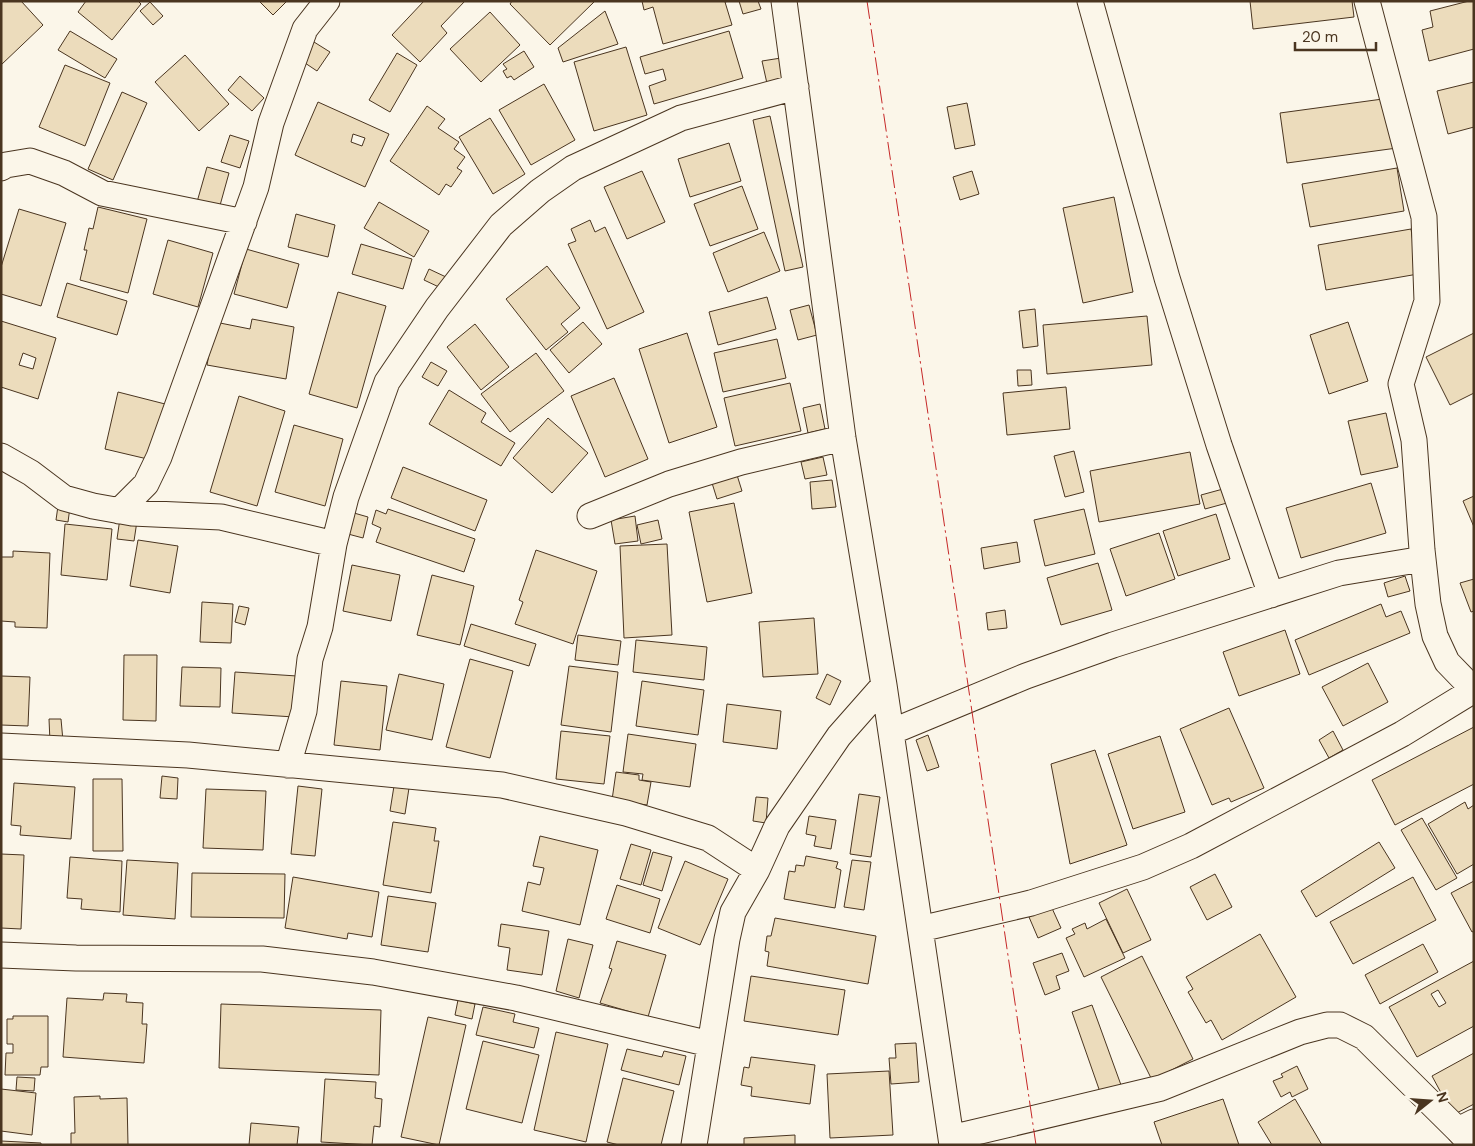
<svg xmlns="http://www.w3.org/2000/svg" width="1475" height="1146" font-family="'DM Sans',sans-serif">
<style>
.building{fill:#ecdcbc;stroke:#4a3520;fill-rule:evenodd}
.lines{fill:none;stroke-linecap:round;stroke-linejoin:round}
.minor-casing{stroke:#4a3520;stroke-width:27}
.minor{stroke:#fbf6e9;stroke-width:25}
.power{stroke:#c62828;stroke-width:1;stroke-dasharray:18 4 2.5 4;stroke-linecap:butt}
</style>
<rect width="100%" height="100%" fill="#fbf6e9"/>
<path class="building" d="M1,1H21L43,25L1,65Z
M86,1H138L141,4L112,40L78,12Z
M259,1H287L273,15Z
M424,1H465L441,26L447,33L420,62L392,35Z
M512,1H595L550,45L510,4Z
M642,1H729L725,2L732,25L663,44L653,7L644,10Z
M739,1H758L761,9L743,14Z
M1250,1H1352L1354,17L1253,29Z
M1469,1H1474V49L1429,61L1422,30L1433,27L1430,11Z
M150,2L163,16L153,25L140,11Z
M605,11L618,44L563,62L558,48Z
M490,12L520,45L481,82L450,49Z
M70,31L117,59L105,78L58,50Z
M729,31L743,78L654,104L649,86L666,80L663,69L645,74L640,57Z
M314,42L330,52L317,71L302,61Z
M626,47L647,115L594,131L574,62Z
M524,51L534,67L514,80L511,76L507,78L503,71L507,69L503,64Z
M397,53L417,65L390,112L369,100Z
M185,55L229,104L199,131L155,82Z
M781,58L786,84L768,88L762,61Z
M65,65L110,83L85,146L39,127Z
M240,76L264,98L252,111L228,90Z
M1474,82V127L1448,134L1437,91Z
M544,84L575,140L531,165L499,110Z
M122,92L147,103L113,180L88,169Z
M1390,98L1397,148L1287,163L1280,113Z
M318,102L389,134L365,187L295,155ZM353,134L365,138L362,146L351,142Z
M967,103L975,145L955,149L947,107Z
M427,106L445,119L438,128L459,142L454,149L465,157L457,168L462,171L451,187L446,184L439,195L390,161Z
M770,116L803,267L785,271L753,120Z
M490,118L525,174L493,194L459,137Z
M230,135L249,141L240,168L221,162Z
M729,143L741,181L690,197L678,159Z
M207,167L229,173L219,209L197,202Z
M1397,168L1404,211L1310,227L1302,184Z
M642,171L665,222L627,239L604,187Z
M972,171L979,194L960,200L953,177Z
M742,186L758,229L710,246L694,204Z
M1114,197L1133,292L1083,303L1063,208Z
M379,202L429,231L414,257L364,228Z
M98,207L147,219L128,293L80,280L87,250H84L89,228L93,229Z
M19,209L66,223L41,306L1,294V267Z
M296,214L335,225L328,257L288,247Z
M590,220L595,232L605,227L644,312L607,329L568,244L576,241L571,229Z
M1411,229L1418,274L1326,290L1318,245Z
M764,232L780,271L728,292L713,253Z
M168,240L213,253L198,307L153,294Z
M361,244L412,259L403,289L352,274Z
M246,249L299,264L287,308L234,294Z
M547,266L580,308L561,324L568,332L546,350L506,299Z
M429,269L446,277L441,288L424,280Z
M67,283L127,301L117,335L57,317Z
M338,292L386,306L357,408L309,394Z
M767,297L776,329L718,345L709,312Z
M809,305L817,335L798,340L790,310Z
M1035,309L1038,346L1023,348L1019,311Z
M1147,316L1152,365L1047,374L1043,325Z
M252,319L294,327L286,379L207,365L215,322L250,329Z
M1,321L56,338L38,399L1,387ZM23,353L36,358L33,369L19,365Z
M583,322L602,344L569,373L550,350Z
M1348,322L1368,381L1329,394L1310,335Z
M475,324L509,367L481,390L447,347Z
M687,333L717,427L669,443L639,349Z
M1474,333V393L1450,405L1426,357Z
M777,339L786,378L723,392L714,353Z
M536,353L564,391L510,432L481,394Z
M431,362L447,371L438,386L422,377Z
M1017,370H1031L1032,385L1018,386Z
M614,378L648,459L605,477L571,396Z
M790,383L801,431L735,446L724,398Z
M1066,387L1070,429L1007,435L1003,393Z
M449,390L486,413L481,422L515,443L501,466L429,424Z
M118,392L169,405L156,461L105,449Z
M239,396L285,411L257,506L210,492Z
M820,404L825,429L808,433L803,408Z
M1386,413L1398,467L1361,475L1348,421Z
M548,418L588,453L552,493L513,458Z
M294,425L343,439L325,506L275,492Z
M1074,451L1084,492L1065,497L1054,456Z
M1190,452L1200,504L1099,522L1090,471Z
M823,457L827,475L805,479L801,462Z
M403,467L487,500L475,531L391,498Z
M737,475L742,491L717,499L712,483Z
M832,480L836,507L812,509L810,482Z
M1371,483L1386,533L1301,558L1286,508Z
M1223,489L1227,503L1205,509L1201,495Z
M1474,496V527L1463,501Z
M734,503L752,593L707,602L689,512Z
M58,506L70,507L68,522L56,520Z
M388,509L475,539L464,572L376,542L381,528L372,524L376,510L386,514Z
M1084,509L1095,554L1045,566L1034,520Z
M354,513L368,517L363,538L348,534Z
M1216,514L1230,559L1178,576L1163,531Z
M635,516L638,541L615,544L611,520Z
M120,518L137,521L134,541L117,539Z
M658,520L662,539L641,544L637,525Z
M65,524L112,529L107,580L61,575Z
M1159,533L1175,579L1126,596L1110,549Z
M138,540L178,546L170,593L130,586Z
M1017,542L1020,562L984,569L981,548Z
M667,544L672,635L624,638L620,546Z
M536,550L597,571L573,644L515,624L523,602L519,600Z
M13,551L50,553L47,628L15,627V622L1,621V557H13Z
M1098,563L1112,610L1061,625L1047,578Z
M352,565L400,575L391,621L343,611Z
M432,575L474,586L460,645L417,635Z
M1405,576L1410,591L1388,597L1384,583Z
M1474,579V611L1471,612L1460,583Z
M202,602L233,604L231,643L200,642Z
M1381,604L1386,617L1401,611L1410,633L1309,675L1295,640Z
M239,606L249,608L245,625L235,622Z
M1005,610L1007,628L988,630L986,613Z
M814,618L818,674L763,677L759,622Z
M471,624L536,644L529,666L464,646Z
M1285,630L1300,674L1239,696L1223,652Z
M578,635L621,641L618,665L575,660Z
M636,640L707,647L704,680L633,672Z
M124,655H157L156,721L123,720Z
M470,659L513,671L490,758L446,747Z
M1368,663L1388,702L1343,726L1322,687Z
M569,666L618,672L611,732L561,725Z
M182,667L221,668L220,707L180,706Z
M235,672L297,676L294,717L232,713Z
M399,674L444,684L432,740L386,730Z
M827,674L841,681L830,705L816,698Z
M1,676L30,677L28,726L1,725Z
M341,681L387,686L380,750L334,745Z
M642,681L704,690L698,735L636,726Z
M727,704L781,711L777,749L723,742Z
M1229,708L1264,788L1231,802L1229,798L1212,805L1180,729Z
M49,719H61L63,741L50,742Z
M1474,727V784L1395,825L1372,780Z
M561,731L610,736L604,784L556,779Z
M1333,731L1343,750L1329,758L1319,740Z
M628,734L696,744L690,787L642,780L643,774L623,772Z
M928,735L939,767L927,771L916,740Z
M1160,736L1185,812L1133,829L1108,754Z
M1095,750L1127,845L1070,864L1051,764Z
M616,772L639,775V780L651,782L647,805L612,800Z
M162,776L178,778L177,799L160,798Z
M93,779H122L123,851H93Z
M14,783L75,787L71,839L20,835L21,826L11,825Z
M298,786L322,789L315,856L291,854Z
M394,786L409,788L405,814L390,811Z
M206,789L266,791L263,850L203,848Z
M859,794L880,797L871,857L850,854Z
M756,797L768,798L766,823L753,821Z
M1465,802L1468,809L1474,805V864L1457,874L1428,824Z
M809,816L836,820L831,849L814,846L816,836L806,834Z
M1422,818L1457,878L1436,890L1401,830Z
M393,822L436,828L434,841H439L431,893L383,885Z
M540,836L598,850L580,925L522,911L528,882L540,885L544,868L533,866Z
M1379,842L1395,868L1316,917L1301,891Z
M631,844L651,850L641,885L620,879Z
M653,852L672,857L662,891L643,885Z
M1,854L24,855L21,929L1,928Z
M806,856L838,862L836,868L841,870L835,908L784,899L789,871L795,872L796,865L804,866Z
M70,857L122,861L120,912L81,909L82,899L67,898Z
M127,860L178,863L175,919L123,915Z
M852,860L871,862L864,910L844,907Z
M685,861L728,879L700,945L658,928Z
M192,873L285,874L284,918L191,917Z
M1215,874L1232,907L1207,920L1190,887Z
M293,877L379,892L372,937L348,933L347,939L285,928Z
M1413,877L1436,920L1353,964L1330,922Z
M1474,881V931L1472,932L1451,893Z
M617,885L660,899L650,933L606,919Z
M1127,889L1151,940L1123,953L1099,903Z
M388,896L436,903L428,952L381,945Z
M1051,906L1061,928L1038,938L1029,917Z
M775,918L876,936L868,984L767,966L769,952L765,951L767,936H771Z
M1106,919L1125,958L1084,977L1066,938L1075,934L1072,929L1085,923L1087,929Z
M501,924L549,931L542,975L507,970L510,948L498,946Z
M1260,934L1296,997L1222,1040L1211,1020L1206,1023L1188,992L1193,989L1186,977Z
M568,939L593,945L579,998L556,991Z
M617,941L666,955L648,1017L600,1003L612,969L609,968Z
M1423,944L1438,972L1380,1004L1365,975Z
M1062,953L1069,971L1056,976L1060,989L1045,995L1033,963Z
M1142,956L1193,1059L1152,1080L1101,977Z
M1474,961V1026L1417,1057L1389,1007ZM1438,990L1446,1003L1439,1007L1431,994Z
M751,976L845,990L838,1035L744,1021Z
M104,993L127,994L126,1002L143,1003L142,1024H147L144,1063L63,1057L67,998L103,1000Z
M458,1000L475,1004L472,1019L455,1015Z
M221,1004L381,1010L379,1075L219,1068Z
M1092,1005L1121,1085L1100,1092L1072,1012Z
M483,1007L515,1014L513,1022L539,1028L534,1048L476,1035Z
M13,1016H48V1067H41L40,1075H5L6,1053H13V1044H7V1019H13Z
M428,1017L466,1025L439,1145L401,1137Z
M556,1032L608,1044L586,1142L534,1130Z
M483,1041L539,1055L522,1123L466,1109Z
M916,1043L919,1082L891,1084L889,1058H896L895,1044Z
M627,1049L662,1057L664,1051L686,1056L679,1085L621,1070Z
M1474,1053V1104L1453,1115L1432,1076Z
M751,1057L815,1065L810,1104L751,1096L752,1087L741,1085L744,1067L749,1068Z
M1297,1066L1308,1089L1292,1097L1290,1092L1281,1097L1273,1081L1283,1077L1281,1074Z
M889,1071L893,1135L830,1138L827,1074Z
M17,1077L35,1078L34,1091L16,1090Z
M623,1078L674,1091L661,1145H619L607,1142Z
M325,1079L376,1082L375,1098L382,1099L380,1127L374,1126L372,1145L321,1142Z
M1,1089L36,1093L32,1135L1,1131Z
M100,1096V1099L127,1098L128,1145H71V1133H75L74,1097Z
M1223,1099L1239,1145H1162L1154,1122Z
M1295,1099L1322,1145H1272L1258,1122Z
M251,1123L299,1127L297,1145H249Z
M795,1135V1145H744V1138Z
M1,1141L41,1143V1145H1Z"/>
<g class="lines">
<defs>
<path id="minor" d="M784,1L843,438L884,685L952,1145
M1090,1L1167,278L1219,445L1271,595
M1,168L6,165L30,161L64,173L102,193L244,222
M1,456L31,473L64,498L93,506L132,513L221,517L334,544
M119,511L146,484L159,457L256,187L271,123L305,29L327,1
M590,516L669,484L741,462L843,438
M891,732L1026,676L1113,645L1339,573L1423,559
M1,746L188,755L502,785L626,813L708,838L757,870
M288,765L304,711L310,659L320,627L334,544L346,497L387,382L437,308L501,225L540,191L573,168L681,118L796,87
M920,929L1031,903L1143,867L1191,846L1402,734L1474,690L1447,662L1435,636L1428,604L1422,550L1414,440L1401,384L1427,301L1424,217L1367,1
M1,955L76,958L262,959L373,972L516,998L710,1044
M951,1138L1161,1088L1300,1032L1327,1025H1340L1364,1037L1458,1130
M694,1145L727,939L733,912L757,870L777,826L839,736L884,685
M1472,1145L1458,1130L1474,1122"/>
</defs>
<use href="#minor" class="minor-casing"/>
<use href="#minor" class="minor"/>
<path class="power" d="M867,1L1036,1145"/>
</g>
<rect width="1475" height="1146" fill="none" stroke="#4a3520" stroke-width="5"/>
<g transform="translate(1430 1101) rotate(73)" stroke="#fbf6e9" stroke-width="4" paint-order="stroke">
<path d="M0-4L9 19L0 12L-9 19Z" fill="#4a3520"/>
<text y="-8" font-size="14" font-weight="bold" text-anchor="middle" fill="#4a3520">N</text>
</g>
<path d="M1295 42v8h81v-8" fill="none" stroke="#4a3520" stroke-width="2.5"/>
<text x="1302" y="42" font-size="15" fill="#4a3520" stroke="#fbf6e9" stroke-width="4" paint-order="stroke">20 m</text>
</svg>
